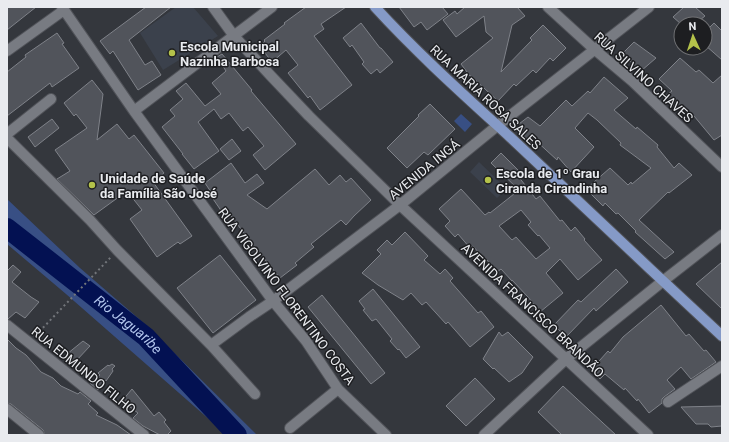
<svg xmlns="http://www.w3.org/2000/svg" width="729" height="442" font-family="Roboto,sans-serif">
<style>
.built{fill:#3b414c}
.green{fill:#384f84}
.lines{fill:none;stroke-linecap:round;stroke-linejoin:round}
.river{stroke:#031152;stroke-width:20}
.building{fill:#51545b;stroke:#7f8289;fill-rule:evenodd}
.minor-casing{stroke:#515359;stroke-width:12}
.major-casing{stroke:#515359;stroke-width:12}
.path{stroke:#73767b;stroke-width:2;stroke-dasharray:2 3;stroke-linecap:butt}
.minor{stroke:#787b82;stroke-width:10}
.major{stroke:#859ac7;stroke-width:10}
.poi-dot{fill:#b4c24a;stroke:#1d1e21;stroke-width:1.5}
.labels{text-anchor:middle;stroke-width:3;stroke-linejoin:round;paint-order:stroke}
.poi-label{font-size:13px;font-weight:bold;fill:#e9ebef;stroke:#1d1e21;text-anchor:start}
.street-label{font-size:13px;fill:#e9ebef;stroke:#1d1e21}
.water-label{font-size:14px;font-style:italic;fill:#b4c7ee;stroke:#1d1e21}
</style>
<rect width="100%" height="100%" fill="#34373d"/>
<path class="built" d="M176,7H193L218,36L163,70L140,33Z
M479,162L507,189L497,198L470,172Z"/>
<path class="green" d="M461,114L472,124L465,132L454,121Z
M7,199L80,268L146,325L257,435H227L66,294L7,244Z"/>
<g class="lines">
<path class="river" id="s1" d="M7,228L146,337L237,435"/>
</g>
<path class="building" d="M7,7H36L7,30Z
M146,7H171L129,40L145,65L152,61L161,75L138,90L113,51L110,54L100,41Z
M306,7H346L321,24L324,29L314,36L352,85L320,110L310,96L308,98L288,73L298,65L286,50L272,62L265,53L267,50L262,44L265,41L264,40L285,24L284,23Z
M399,7H442L448,14L427,30L421,22L414,27Z
M465,7H517L525,16L512,25L501,72L532,40L530,38L543,25L566,48L553,61L550,58L536,73L533,70L516,86L514,84L498,101L471,76H470L461,64L493,38L486,32L484,16L456,37L443,20L455,11L457,14Z
M684,7H695L705,16L695,24H681L673,17Z
M361,23L380,48H381L393,62L380,73L377,69L371,74L362,64L364,62L352,45L350,47L343,38Z
M714,23L722,31V60L705,45V32Z
M57,33L64,43L62,44L79,68L52,87L50,83L7,116V72L26,57L25,55Z
M634,42L656,58L641,71L622,54Z
M222,54L252,90L251,91L296,144L265,170L253,155L264,146L248,127L243,131L229,113L221,119L214,109L198,122L219,151L194,169L182,154H183L162,127L175,116L170,110L183,99L176,91L186,83L205,106L221,94L212,83L226,71L217,57Z
M680,58L696,72L699,70L713,83L722,75V135L714,140L694,116L693,117L683,105L676,109L665,96L672,91L659,79Z
M604,77L628,98L614,110L636,129L637,127L658,145L657,147L674,168L679,163L692,175L669,193L668,192L639,220L674,252L665,259L635,232L636,231L618,213L616,214L605,203L603,206L586,189L610,168L628,185L631,182L632,184L651,168L620,145L621,143L597,120L588,113L575,128L594,147L571,172L558,157L557,160L534,139L531,143L515,127L528,117L540,126L566,100L572,106L588,91L590,93Z
M92,80L103,94L97,140L117,124L129,139L134,135L164,173L153,182L192,236L180,244L178,242L157,257L130,219L142,210L127,191L94,215L57,179L70,171L55,150L87,128L76,114L74,116L64,103Z
M430,104L455,129L428,155L424,152L407,168L387,148L419,116L418,115Z
M52,119L59,128L35,147L28,137Z
M232,139L241,151L229,160L220,149Z
M501,153L521,173L518,176L536,199L540,196L560,221L562,220L571,231L575,227L585,239L584,240L602,260L578,280L560,259L546,273L563,293L540,312L528,297L512,280V281L501,269L497,272L487,260L486,261L473,246L470,248L458,234L455,237L445,226L450,221L439,209L461,189L485,215L489,212L490,213L519,190L491,163ZM521,210L531,222L528,225L538,236L539,235L550,248L536,259L516,237L512,240L499,226Z
M231,163L245,183L257,174L264,183L247,195L267,209L315,169L329,185L340,175L346,182L351,178L371,200L354,216L346,225L341,220L311,244L314,247L295,263L297,265L280,278L252,244L226,209L222,212L209,193L211,192L205,183Z
M405,232L428,256L424,260L440,274L445,269L453,278L450,281L478,313L481,311L494,327L470,347L448,322L446,324L426,302L422,305L411,293L403,300L378,285L362,273L381,254L377,250L387,240L392,245Z
M220,255L256,300L213,333L177,288Z
M722,262V309L696,284Z
M13,265L21,272L12,282L31,297L39,302L25,318L16,312L8,319H7V271Z
M616,269L628,282L596,311L594,308L566,337L554,325L578,300L581,302Z
M373,289L420,347L406,358L399,349L398,350L390,341L392,339L376,319L372,321L363,310L365,309L359,301Z
M322,295L385,373L371,384L308,307Z
M661,305L686,336L689,334L704,351L706,350L716,362L691,379L681,367L667,380L675,389L664,397L662,399V403L649,413L638,399L637,401L625,388L624,390L605,374L600,379L591,370L608,351L610,353L623,337Z
M499,332L502,336L508,332L533,357L522,373L509,382L494,368L493,369L483,359Z
M7,339L16,348L26,355L41,372L53,378L61,386L78,394L80,392L91,401L88,404L98,413L96,415L117,425L131,435H45L43,430L11,404L7,403Z
M83,341L90,346L75,362L67,354Z
M112,364L115,366L112,369L113,371L106,381L105,380L98,390L90,383L100,375L98,373L108,365L109,366Z
M475,378L495,399L466,426L446,406Z
M563,386L616,435H562L538,412Z
M132,389L154,416L159,412L166,420L164,422L171,431L167,435H160L143,426L133,418L138,413L122,401Z
M722,406V426L711,427L708,424H696L681,407Z"/>
<g class="lines">
<defs>
<path id="minor" d="M62,7L134,111L273,301L306,341L338,389L386,435
M213,7L234,36L271,76L309,116L400,205L648,435
M548,7L594,49L632,81L722,167
M7,51L64,10
M134,111L272,7
M7,134L51,99
M7,138L90,220L117,250L211,345L255,394
M7,325L144,435
M211,345L249,317L273,301L400,205L497,126L649,7
M668,402L722,366
M7,409L39,435
M290,428L338,389
M484,435L566,359L663,281L722,235"/>
<path id="major" d="M375,7C417,53 464,95 510,137C581,204 651,270 722,336"/>
</defs>
<use href="#minor" class="minor-casing"/>
<use href="#major" class="major-casing"/>
<path class="path" d="M36,335L111,257"/>
<use href="#minor" class="minor"/>
<use href="#major" class="major"/>
</g>
<g class="poi-dot">
<circle cx="172" cy="53" r="4"/>
<circle cx="488" cy="180" r="4"/>
<circle cx="92" cy="185" r="4"/>
</g>
<g class="labels">
<g class="poi-label">
<text x="180" y="51">Escola Municipal<tspan x="180" dy="15">Nazinha Barbosa</tspan></text>
<text x="496" y="178">Escola de 1º Grau<tspan x="496" dy="15">Ciranda Cirandinha</tspan></text>
<text x="100" y="183">Unidade de Saúde<tspan x="100" dy="15">da Família São José</tspan></text>
</g>
<g class="street-label">
<text transform="translate(644 77) rotate(42)" y="5">RUA SILVINO CHAVES</text>
<text transform="translate(486 97) rotate(43)" y="5">RUA MARIA ROSA SALES</text>
<text transform="translate(424 169) rotate(-39)" y="5">AVENIDA INGÁ</text>
<text transform="translate(287 296) rotate(53)" y="5">RUA VIGOLVINO FLORENTINO COSTA</text>
<text transform="translate(533 310) rotate(43)" y="5">AVENIDA FRANCISCO BRANDÃO</text>
<text transform="translate(84 370) rotate(39)" y="5">RUA EDMUNDO FILHO</text>
</g>
<g class="water-label">
<text dy="5" stroke="none"><textPath href="#s1" startOffset="155">Rio Jaguaribe</textPath></text>
</g>
</g>
<rect width="729" height="442" fill="none" stroke="#e9ebef" stroke-width="16"/>
<g transform="translate(693 36) rotate(357)"><circle r="19" fill="#1d1e21" stroke="#6f7073"/>
<path d="M0-3L7 15L0 10L-7 15Z" fill="#b4c24a"/>
<text y="-6" font-size="11" font-weight="bold" text-anchor="middle" fill="#e9ebef">N</text>
</g>
</svg>
